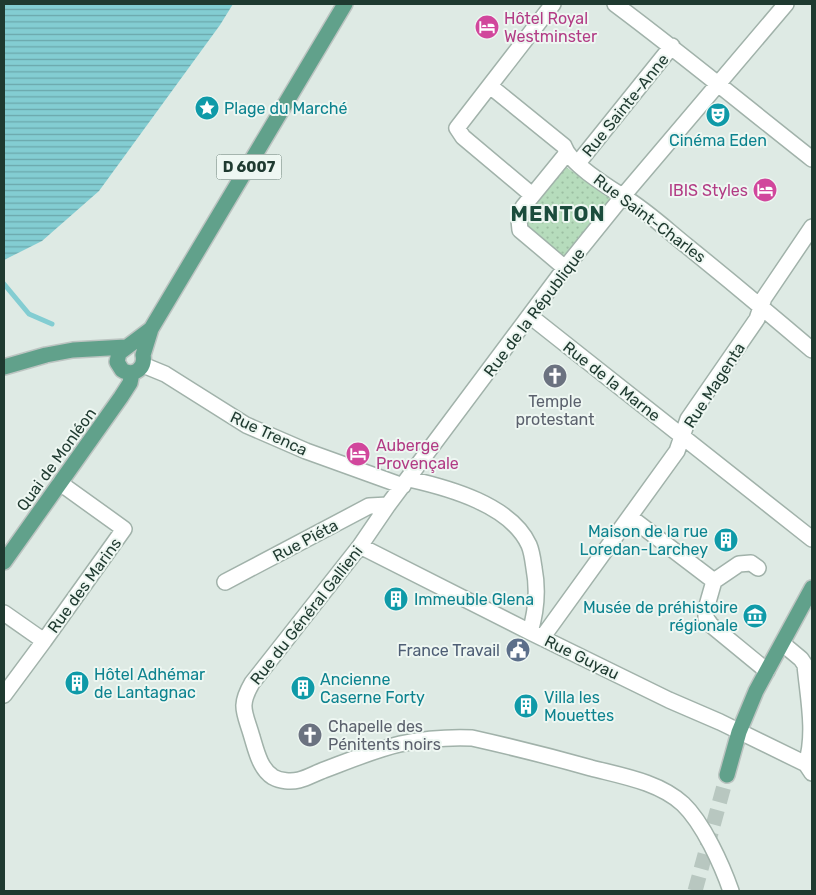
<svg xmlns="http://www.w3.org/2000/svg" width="816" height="895" font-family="Rubik,sans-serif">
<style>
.park{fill:url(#park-dots)}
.water{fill:url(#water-rules)}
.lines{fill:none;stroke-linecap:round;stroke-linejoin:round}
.stream{stroke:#83cdd2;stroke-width:5}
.major-tunnel{stroke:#b8c7c0;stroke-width:15;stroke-dasharray:15 8;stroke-linecap:butt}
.minor-casing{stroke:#a1b2aa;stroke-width:18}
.major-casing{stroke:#bcc4c1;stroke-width:18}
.minor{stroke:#fff;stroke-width:15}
.major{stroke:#61a18b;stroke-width:15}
.labels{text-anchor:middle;stroke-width:4;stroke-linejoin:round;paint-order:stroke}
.shield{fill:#eef7f2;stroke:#5d736a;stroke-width:1}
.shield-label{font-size:15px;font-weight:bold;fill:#1f3a30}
.hotel-label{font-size:16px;fill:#b23c85;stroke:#eef7f2;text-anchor:start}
.street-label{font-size:16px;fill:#1f3a30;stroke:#eef7f2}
.culture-label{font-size:16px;fill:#0d838f;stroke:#eef7f2;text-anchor:start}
.worship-label{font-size:16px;fill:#5b616d;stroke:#eef7f2}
.service-label{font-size:16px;fill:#4e5e75;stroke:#eef7f2;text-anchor:end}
.district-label{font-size:21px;font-weight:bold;letter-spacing:1px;fill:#1b4c3c;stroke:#eef7f2}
</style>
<defs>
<pattern id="park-dots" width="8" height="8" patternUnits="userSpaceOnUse" patternTransform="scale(1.25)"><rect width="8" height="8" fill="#b6dcbc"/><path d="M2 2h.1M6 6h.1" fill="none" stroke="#9cbea2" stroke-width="1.8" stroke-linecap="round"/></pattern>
<pattern id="water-rules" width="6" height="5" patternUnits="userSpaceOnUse" patternTransform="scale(1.25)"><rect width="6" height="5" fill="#83cdd2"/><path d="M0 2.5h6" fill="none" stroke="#6ba7ab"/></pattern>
</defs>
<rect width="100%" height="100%" fill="#deeae4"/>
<path class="park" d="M563,165L611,198L562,258L520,222Z"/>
<path class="water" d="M4,4H233L220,25L99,191L42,241L4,260Z"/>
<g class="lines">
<path class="stream" d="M4,284L29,314L52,324"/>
<path class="major-tunnel" d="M695,891L727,775"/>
<defs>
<path id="minor" d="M615,4C682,54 746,107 812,159
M490,86L564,146C570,164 608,187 624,197C647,211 666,229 687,246C729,280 771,315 812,350
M578,163L672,46
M532,195L463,137L457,128L553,4
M565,268L520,230L519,220L523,207L567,153
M530,316L812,539
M143,365L165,374L246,425L306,451L403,486
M409,479C449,488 511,505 529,545C532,552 533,561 534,568C538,589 536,612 530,632
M630,517L714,581
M360,546L530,632L669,700L720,722L806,764L812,773
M758,568L751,563L739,564L714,581L706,609V618L711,625L767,671
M225,582L369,506L388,505
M4,613L44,641L4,695
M542,638L677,451L688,419L757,319L764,298L812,227
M44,641L124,529L60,483
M783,644L801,659L805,665C808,697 816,734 806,764
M731,891C722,865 703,823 683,804C659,782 622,776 591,768C552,757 512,747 472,738C448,737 424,739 400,744C374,750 348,761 324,770C316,773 307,778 299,780C291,782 280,781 273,777C260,769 256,750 252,737C245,712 238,707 252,683L360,546L388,505L565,268L623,196L786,4"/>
<path id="major" d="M151,329L119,353L117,362L122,370C133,377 146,369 143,355L151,329L345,4
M4,367L46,355L73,350L126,347
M4,562L121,397L130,383L132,373
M727,775L739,732L756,691L812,588"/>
</defs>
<use href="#minor" class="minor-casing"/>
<use href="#major" class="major-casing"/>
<use href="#minor" class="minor"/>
<use href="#major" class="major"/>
</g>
<defs>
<symbol id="hotel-disc" viewBox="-11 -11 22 22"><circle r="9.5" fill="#d1479c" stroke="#eef7f2"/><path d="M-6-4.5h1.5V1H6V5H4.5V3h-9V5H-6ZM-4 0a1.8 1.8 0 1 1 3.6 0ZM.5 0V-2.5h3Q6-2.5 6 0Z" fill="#fff"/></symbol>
<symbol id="sight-disc" viewBox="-11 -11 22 22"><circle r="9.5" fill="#0f9aa8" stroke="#eef7f2"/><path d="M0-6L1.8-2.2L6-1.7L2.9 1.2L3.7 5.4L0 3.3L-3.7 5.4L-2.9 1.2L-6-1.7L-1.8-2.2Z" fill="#fff"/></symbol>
<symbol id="theatre-disc" viewBox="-11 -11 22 22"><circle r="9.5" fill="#0f9aa8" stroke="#eef7f2"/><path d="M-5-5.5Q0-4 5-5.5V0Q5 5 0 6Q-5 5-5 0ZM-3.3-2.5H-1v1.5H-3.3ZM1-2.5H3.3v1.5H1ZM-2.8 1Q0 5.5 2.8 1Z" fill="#fff"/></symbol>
<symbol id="church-disc" viewBox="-11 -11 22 22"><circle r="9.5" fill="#6b7280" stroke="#eef7f2"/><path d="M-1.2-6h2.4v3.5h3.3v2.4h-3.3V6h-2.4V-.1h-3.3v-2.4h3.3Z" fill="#fff"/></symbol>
<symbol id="building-disc" viewBox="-11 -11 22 22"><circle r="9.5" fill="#0f9aa8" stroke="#eef7f2"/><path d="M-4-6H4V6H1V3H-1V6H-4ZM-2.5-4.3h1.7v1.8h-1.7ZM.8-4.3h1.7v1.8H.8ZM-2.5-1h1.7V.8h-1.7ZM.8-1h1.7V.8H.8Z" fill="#fff"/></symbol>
<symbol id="museum-disc" viewBox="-11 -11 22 22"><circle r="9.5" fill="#0f9aa8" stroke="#eef7f2"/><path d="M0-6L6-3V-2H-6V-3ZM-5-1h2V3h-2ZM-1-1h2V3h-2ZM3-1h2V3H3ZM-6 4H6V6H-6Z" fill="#fff"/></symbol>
<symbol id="civic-disc" viewBox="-11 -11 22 22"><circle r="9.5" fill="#5c6f8a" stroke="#eef7f2"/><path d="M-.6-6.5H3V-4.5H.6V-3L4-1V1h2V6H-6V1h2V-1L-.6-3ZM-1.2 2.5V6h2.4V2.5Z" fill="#fff"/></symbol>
</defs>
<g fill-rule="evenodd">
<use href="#hotel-disc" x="473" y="13" width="28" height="28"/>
<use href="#sight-disc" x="193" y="94" width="28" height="28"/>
<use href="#theatre-disc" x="704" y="101" width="28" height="28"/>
<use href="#hotel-disc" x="751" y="176" width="28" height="28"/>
<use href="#church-disc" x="541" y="362" width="28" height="28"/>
<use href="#hotel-disc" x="344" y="440" width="28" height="28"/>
<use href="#building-disc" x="712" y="526" width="28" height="28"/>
<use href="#building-disc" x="382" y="585" width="28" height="28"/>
<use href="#museum-disc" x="741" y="602" width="28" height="28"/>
<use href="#civic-disc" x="504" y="636" width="28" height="28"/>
<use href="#building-disc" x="63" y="669" width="28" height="28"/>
<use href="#building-disc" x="289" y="674" width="28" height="28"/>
<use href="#building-disc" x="512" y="692" width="28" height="28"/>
<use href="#church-disc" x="296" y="721" width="28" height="28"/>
</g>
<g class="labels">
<rect class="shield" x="216.5" y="154.5" width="65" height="25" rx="4"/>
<g class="shield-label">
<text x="249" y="172">D 6007</text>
</g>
<g class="hotel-label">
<text x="504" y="24">Hôtel Royal<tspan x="504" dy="18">Westminster</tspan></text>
<text x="748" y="196" text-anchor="end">IBIS Styles</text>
<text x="376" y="451">Auberge<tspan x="376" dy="18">Provençale</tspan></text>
</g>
<g class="street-label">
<text transform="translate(625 105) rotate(-51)" y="6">Rue Sainte-Anne</text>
<text transform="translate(650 218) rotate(37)" y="6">Rue Saint-Charles</text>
<text transform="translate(534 312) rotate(-53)" y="6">Rue de la République</text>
<text transform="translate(612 381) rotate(38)" y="6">Rue de la Marne</text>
<text transform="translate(714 385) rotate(-57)" y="6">Rue Magenta</text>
<text transform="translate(269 433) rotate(25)" y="6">Rue Trenca</text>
<text transform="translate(56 459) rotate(-54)" y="6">Quai de Monléon</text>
<text transform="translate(305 540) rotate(-28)" y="6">Rue Piéta</text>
<text transform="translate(84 585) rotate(-54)" y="6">Rue des Marins</text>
<text transform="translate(306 615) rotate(-52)" y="6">Rue du Général Gallieni</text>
<text transform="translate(582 657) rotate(26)" y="6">Rue Guyau</text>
</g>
<g class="culture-label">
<text x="224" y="114">Plage du Marché</text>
<text x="718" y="146" text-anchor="middle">Cinéma Eden</text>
<text x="708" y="537" text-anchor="end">Maison de la rue<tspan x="708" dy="18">Loredan-Larchey</tspan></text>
<text x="414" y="605">Immeuble Glena</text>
<text x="738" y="613" text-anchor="end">Musée de préhistoire<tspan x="738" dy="18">régionale</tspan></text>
<text x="94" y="680">Hôtel Adhémar<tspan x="94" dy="18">de Lantagnac</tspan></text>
<text x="320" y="685">Ancienne<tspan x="320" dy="18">Caserne Forty</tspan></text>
<text x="544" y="703">Villa les<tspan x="544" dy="18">Mouettes</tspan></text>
</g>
<g class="worship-label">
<text x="555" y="407">Temple<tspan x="555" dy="18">protestant</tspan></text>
<text x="328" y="732" text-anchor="start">Chapelle des<tspan x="328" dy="18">Pénitents noirs</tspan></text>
</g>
<g class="service-label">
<text x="500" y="656">France Travail</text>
</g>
<g class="district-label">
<text x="558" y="221">MENTON</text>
</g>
</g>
<rect width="816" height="895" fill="none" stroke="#1f3a30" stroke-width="10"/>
</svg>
